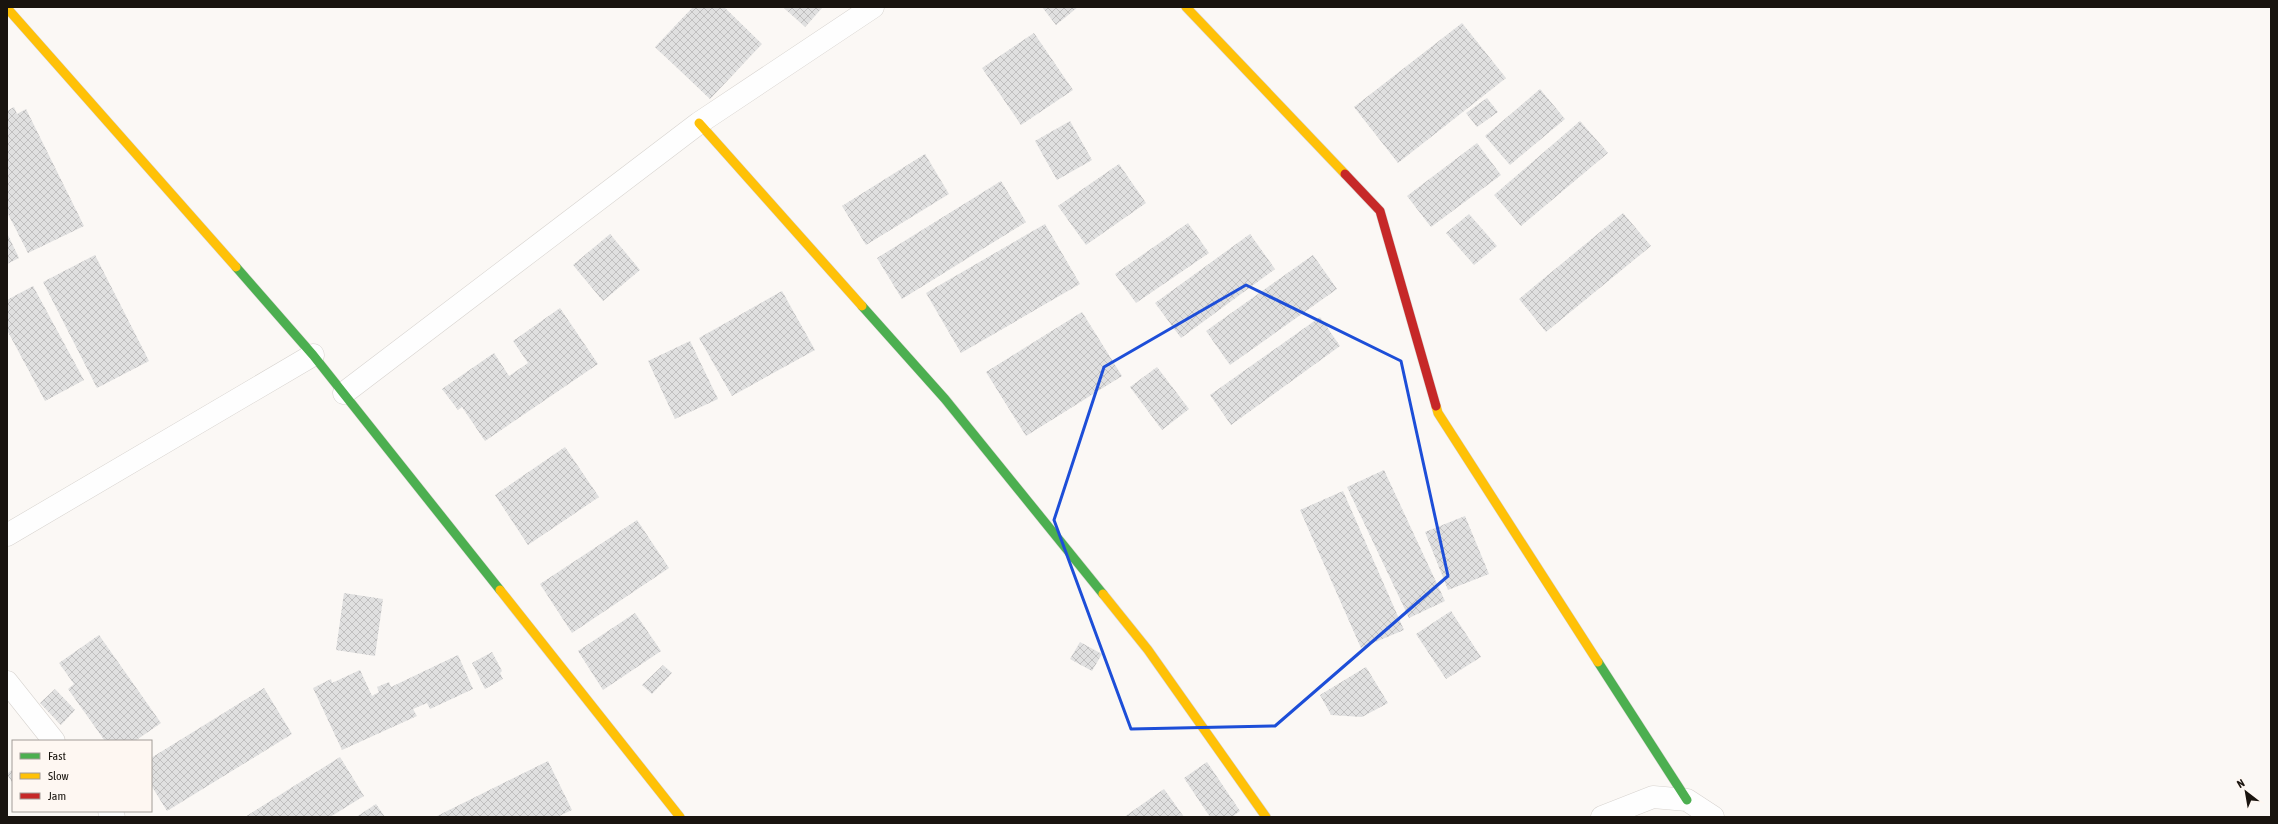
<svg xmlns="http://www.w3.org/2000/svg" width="2278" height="824" font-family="'Asap Condensed',sans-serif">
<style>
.building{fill:url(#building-cross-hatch)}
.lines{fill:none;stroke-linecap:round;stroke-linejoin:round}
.street-casing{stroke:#d7d3cf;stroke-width:23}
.fast-casing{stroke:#d7d3cf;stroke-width:10}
.slow-casing{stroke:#d7d3cf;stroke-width:10}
.jam-casing{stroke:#d7d3cf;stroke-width:10}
.street{stroke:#fefefe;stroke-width:22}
.fast{stroke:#4caf50;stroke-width:9}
.slow{stroke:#ffc107;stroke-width:9}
.jam{stroke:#c62828;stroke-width:9}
.marked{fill:none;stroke:#1d4ed8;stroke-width:3;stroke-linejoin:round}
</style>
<defs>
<pattern id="building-cross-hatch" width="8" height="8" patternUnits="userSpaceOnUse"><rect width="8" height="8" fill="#e0e0e0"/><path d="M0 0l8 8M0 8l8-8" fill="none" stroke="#c0bfbf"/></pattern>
</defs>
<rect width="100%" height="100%" fill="#fbf8f5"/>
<path class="building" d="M693,7H724L762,44L710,99L655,47Z
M783,7H823L805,27Z
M1042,7H1078L1056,25Z
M1462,23L1506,78L1398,163L1354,107Z
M1034,33L1073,90L1021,125L982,68Z
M1540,89L1565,119L1510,165L1485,136Z
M1487,98L1498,112L1477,127L1466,113Z
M14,107L17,114L26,109L84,226L28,253L7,212V111Z
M1070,121L1092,160L1057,180L1035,141Z
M1580,121L1608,153L1521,226L1494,195Z
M1477,143L1501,175L1431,227L1407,196Z
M925,154L949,194L866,245L842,206Z
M1119,164L1146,203L1086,245L1058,206Z
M1001,181L1026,222L902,299L877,258Z
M1623,213L1651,246L1546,332L1519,299Z
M1469,214L1497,246L1474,265L1446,233Z
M1188,223L1209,253L1136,303L1115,274Z
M1045,224L1080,284L961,353L926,293Z
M7,233L19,258L7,264Z
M610,234L640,270L603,301L573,265Z
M1250,234L1275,269L1181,338L1155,303Z
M95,255L149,361L97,388L43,282Z
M1313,255L1337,289L1230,365L1206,331Z
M33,286L84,380L45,401L7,330V300Z
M782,291L815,350L732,396L699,338Z
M560,308L598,364L485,441L462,407L458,410L442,389L494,353L509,376L528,363L513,341Z
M1082,312L1122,376L1026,436L986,372Z
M1320,317L1340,346L1231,425L1210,395Z
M690,341L718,399L675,419L648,361Z
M1157,367L1189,409L1162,430L1130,387Z
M565,447L599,497L528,545L495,495Z
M1384,470L1445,601L1409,618L1347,487Z
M1343,491L1404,630L1361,648L1300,510Z
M1465,516L1489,574L1448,590L1425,532Z
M637,520L669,568L572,633L540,584Z
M344,593L383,599L375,656L336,650Z
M1451,611L1481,657L1446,679L1416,634Z
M635,613L661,651L603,690L578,651Z
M99,635L161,723L135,741H105L68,689L74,684L59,663Z
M1080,642L1102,654L1092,671L1070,659Z
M492,652L502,671L500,673L503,679L485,689L472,663Z
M458,655L473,689L430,709L427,703L413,709L417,716L342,750L313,688L331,679L332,683L360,670L372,696L379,692L377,687L389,682L391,687Z
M663,665L672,673L652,694L642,685Z
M1366,667L1388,703L1362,717L1331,715L1320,695Z
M264,688L292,734L167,811L151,785V758Z
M55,689L75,710L61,725L40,703Z
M340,757L364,796L330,817H245Z
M548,761L572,810L557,817H435Z
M1207,762L1240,811L1232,817H1210L1184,778Z
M13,769V784L7,774Z
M1164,789L1184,817H1124Z
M376,804L385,817H356Z"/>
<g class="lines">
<defs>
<path id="street" d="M344,393L699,123L873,7
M7,535L313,355
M7,682L54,741
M109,811L114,817
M1602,817L1653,797L1687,800L1713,817"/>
<path id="fast" d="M236,267L313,355L500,590
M862,306L945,399L1103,594
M1598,662L1687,800"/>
<path id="slow" d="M1186,7L1345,174
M7,8L236,267
M699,123L862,306
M1436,406L1438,413L1598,662
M500,590L680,817
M1103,594L1148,650L1266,817"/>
<path id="jam" d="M1345,174L1380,211L1436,406"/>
</defs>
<use href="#street" class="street-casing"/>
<use href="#fast" class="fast-casing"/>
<use href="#slow" class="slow-casing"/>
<use href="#jam" class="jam-casing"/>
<use href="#street" class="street"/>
<use href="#fast" class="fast"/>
<use href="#slow" class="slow"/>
<use href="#jam" class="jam"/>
</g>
<path class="marked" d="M1246,285L1401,361L1448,576L1275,726L1131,729L1054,520L1104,367Z"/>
<rect width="2278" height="824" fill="none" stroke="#19140f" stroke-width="16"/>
<rect x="12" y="740" width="140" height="72" fill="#fef7f2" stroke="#a29c97"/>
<rect x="20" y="753" width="20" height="6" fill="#4caf50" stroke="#a29c97"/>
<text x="48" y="760" font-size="12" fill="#19140f">Fast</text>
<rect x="20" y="773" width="20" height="6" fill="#ffc107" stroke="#a29c97"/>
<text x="48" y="780" font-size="12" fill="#19140f">Slow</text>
<rect x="20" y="793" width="20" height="6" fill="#c62828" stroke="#a29c97"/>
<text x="48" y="800" font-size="12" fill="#19140f">Jam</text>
<g transform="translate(2246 792) rotate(329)" stroke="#fef7f2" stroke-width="3" paint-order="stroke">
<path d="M0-3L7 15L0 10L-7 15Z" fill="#19140f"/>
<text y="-6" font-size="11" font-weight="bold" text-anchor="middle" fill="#19140f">N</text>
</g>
</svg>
